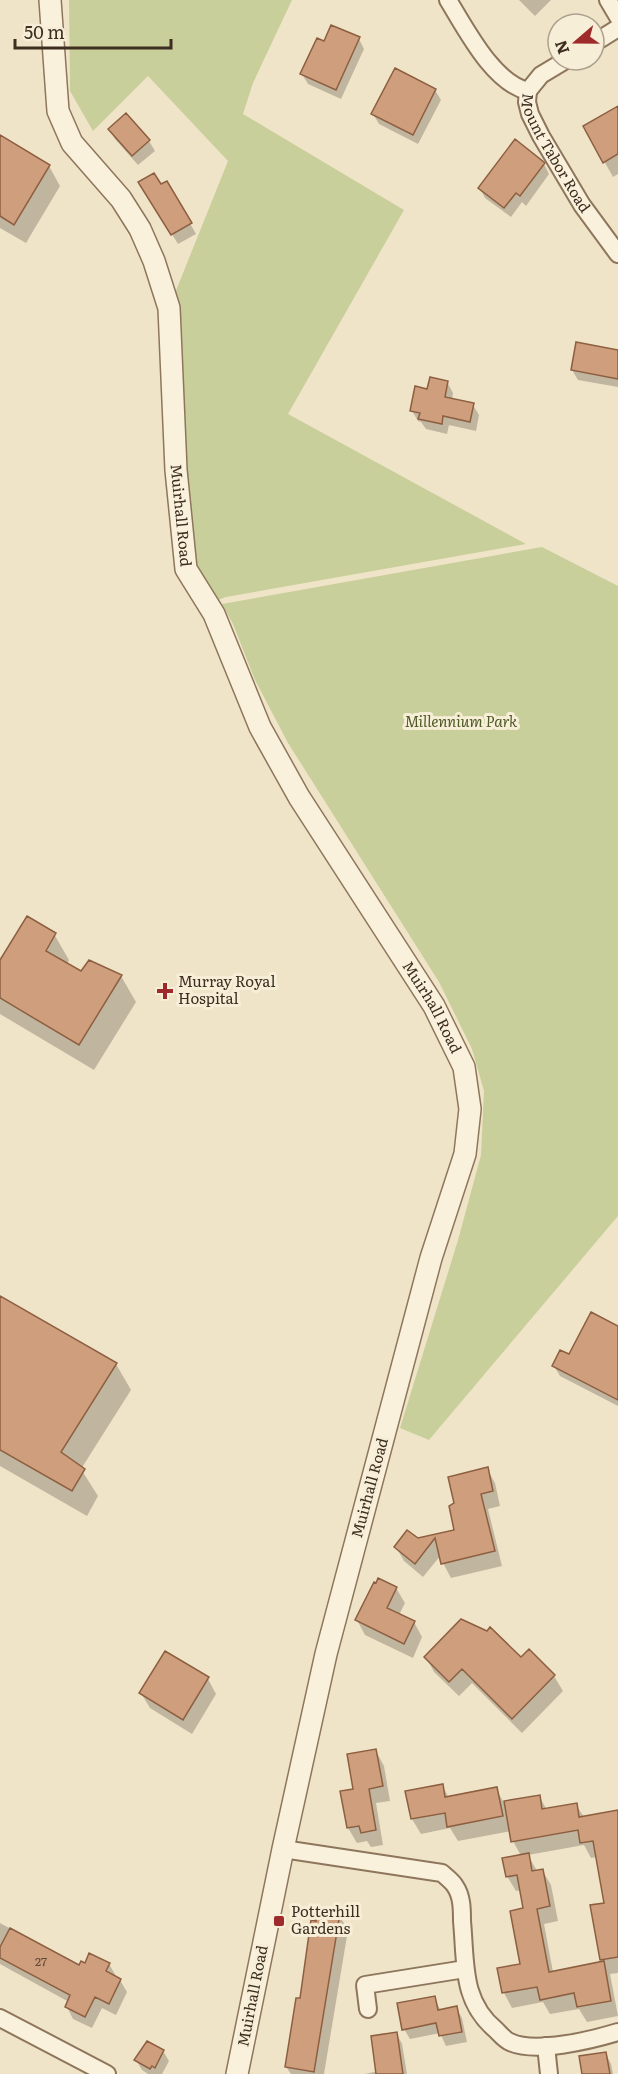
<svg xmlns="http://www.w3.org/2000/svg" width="618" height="2074" font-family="Literata,serif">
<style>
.green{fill:#c9cf9b}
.shadow{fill:#0003;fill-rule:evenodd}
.building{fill:#cf9f7d;stroke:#8d5f41;stroke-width:1.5}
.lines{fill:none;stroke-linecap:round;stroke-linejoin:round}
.minor-casing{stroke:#8d765c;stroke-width:20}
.tertiary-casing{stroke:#8d765c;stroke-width:24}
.minor{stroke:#faf1dc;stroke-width:16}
.tertiary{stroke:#faf1dc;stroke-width:21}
.poi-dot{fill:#9e2a2b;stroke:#f7eed8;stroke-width:2}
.labels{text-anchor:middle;stroke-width:6;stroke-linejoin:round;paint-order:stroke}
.number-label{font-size:12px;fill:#624a37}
.street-label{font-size:15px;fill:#3d2e20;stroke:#f7eed8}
.park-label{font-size:15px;font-style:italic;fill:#4d5a26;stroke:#f7eed8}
.poi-label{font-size:15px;fill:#3d2e20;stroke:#f7eed8;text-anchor:start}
</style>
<rect width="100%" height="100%" fill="#f0e4c8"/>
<path class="green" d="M69,0H292L253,83L243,114L404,210L288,414L526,544L226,597L208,604L186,569L169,308L228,161L148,76L93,131L70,91Z
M542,547L618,586V1216L429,1440L400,1428L458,1240L481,1155L484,1091L472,1049L439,982L288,743L255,680L233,624L222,604Z"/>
<path class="shadow" d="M519,0H551L535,16Z
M359,39L364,49L341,99L308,84L302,74L325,43Z
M435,90L441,100L418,144L379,124L373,114Z
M618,108V174L613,177L585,127Z
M126,115L149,141L155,151L138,165L115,139L109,129Z
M0,137L49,166L60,186L26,243L0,228Z
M544,164L549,174L526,206L522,202L511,217L485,198L480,188Z
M140,182L161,186L167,183L196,234L178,244Z
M618,352V387L578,380L572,370Z
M447,382L453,393L452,400L473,405L479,415L476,431L449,425L447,434L426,429L421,422L418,421L412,411L428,390Z
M54,934L69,960L67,964L82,973L121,976L136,1002L94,1070L0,1014V963Z
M0,1298L116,1364L131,1390L81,1469L98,1496L87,1516L0,1466Z
M618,1327V1406L560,1376L554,1366Z
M487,1469L495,1483L500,1506L488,1509L502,1566L451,1578L443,1563L441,1555L423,1577L404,1561L396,1547L456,1531V1504Z
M396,1588L405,1603L399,1615L414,1622L422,1637L413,1658L365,1635L357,1620Z
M426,1657L521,1659L554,1676L563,1691L522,1733L472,1683L459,1696L434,1672Z
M208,1679L216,1694L192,1734L150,1708L141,1693Z
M376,1751L384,1766L390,1801L376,1803L383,1845L371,1847L367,1841L357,1843L348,1828L355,1790Z
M442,1785L449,1798L496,1789L504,1803L539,1796L547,1810L576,1805L584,1817L618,1813V1973L610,1974L618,2016L587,2022L579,2009L550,2014L543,2002L512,2008L504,1993L499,1969L522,1965L525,1909L522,1890L516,1891L507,1876L521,1856L513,1841L511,1831L458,1841L450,1828L421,1834L412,1819ZM584,1845L591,1858L597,1857L605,1904L602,1959L604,1963L553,1972L544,1924L558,1921L551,1885L542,1870L537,1871L528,1855Z
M339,1915L348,1930L324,2074H291L286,2067L317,1922Z
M0,1923L80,1967L86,1965L109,1964L116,1976L115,1978L120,1980L127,1992L116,2015L102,2008L92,2028L73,2019L67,2007L69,2002L0,1964Z
M434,1998L441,2011L456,2008L462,2018L467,2042L446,2046L440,2033L410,2039L404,2029Z
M397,2034L402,2044L407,2074H365L378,2071Z
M163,2051L169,2061L162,2074H148L142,2070L136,2060Z
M606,2054L611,2064L613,2074H583Z"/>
<path class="building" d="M331,25L360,37L336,90L300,74L317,38L324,41Z
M395,68L436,89L413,135L371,114Z
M618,106V154L603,163L583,126Z
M126,113L150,140L132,156L108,129Z
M0,135L50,165L14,225L0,216Z
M515,139L545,163L520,196L516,193L504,208L478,188Z
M154,173L161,184L167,181L192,223L171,235L138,182Z
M576,342L618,350V379L571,370Z
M430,377L448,381L445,397L474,403L470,422L443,416L442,424L418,419L420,413L410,411L415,386L427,389Z
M27,916L56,933L46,951L81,971L89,960L122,975L79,1045L0,998V960Z
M0,1296L117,1363L61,1452L85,1469L72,1491L0,1450Z
M591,1312L618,1326V1400L552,1366L560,1350L569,1354Z
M488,1467L493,1491L481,1494L495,1551L441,1564L435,1538L415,1564L394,1547L407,1530L418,1538L454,1530L449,1506L454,1503L448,1477Z
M378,1578L397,1587L387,1608L415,1621L404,1644L355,1620L374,1582L376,1583Z
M461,1619L487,1631L490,1627L521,1657L529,1649L555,1675L512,1719L462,1669L449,1682L424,1657Z
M165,1651L209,1677L183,1720L139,1693Z
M376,1749L383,1786L369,1789L376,1830L361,1833L359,1826L347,1828L340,1791L353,1789L347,1754Z
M443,1784L445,1797L497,1787L503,1816L447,1827L445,1813L411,1819L405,1791Z
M540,1795L542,1809L577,1803L579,1817L618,1810V1957L600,1960L590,1905L604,1903L593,1841L580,1843L578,1830L511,1842L504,1801Z
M529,1853L532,1871L543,1869L550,1906L537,1909L549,1972L604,1961L611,2001L577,2007L574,1993L540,2000L537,1987L502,1993L497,1968L520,1964L510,1911L523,1908L517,1875L506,1877L502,1858Z
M318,1910L340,1913L314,2072L285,2067L296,1998H300L311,1920L316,1921Z
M10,1928L79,1965L81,1961L85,1963L89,1953L110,1963L106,1971L121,1979L109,2004L95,1997L85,2017L65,2007L70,1995L0,1958V1947Z
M435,1996L438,2010L457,2006L462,2032L439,2036L436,2023L402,2030L397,2003Z
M397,2032L403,2074H376L371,2036Z
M147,2041L164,2050L155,2068L152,2066L150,2069L134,2060Z
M606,2052L610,2074H582L579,2056Z"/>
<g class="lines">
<defs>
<g id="minor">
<path d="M448,0C466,29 493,83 528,91"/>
<path d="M608,0L618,17"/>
<path d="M594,43L618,28"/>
<path id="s1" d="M528,91L527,102L530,114L541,136L582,205L618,254"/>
<path d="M528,91L541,75L566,60"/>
<path d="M283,1849L442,1873C446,1877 452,1881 455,1886C462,1896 462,1909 462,1921C466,1963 461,2001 496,2030C500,2034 505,2040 510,2042C535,2054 592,2040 618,2032"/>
<path d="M368,2009L365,1985L465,1969"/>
<path d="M0,2018L107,2074"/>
<path d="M546,2046L549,2074"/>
</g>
<g id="tertiary">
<path id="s2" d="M50,0L58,111L72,143L121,199L140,229L154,261L169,308L176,470L186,569L214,614L260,727L299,797L434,1006L464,1067L470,1109L465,1154L431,1258L326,1654L283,1849L237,2074"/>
</g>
</defs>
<use href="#minor" class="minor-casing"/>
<use href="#tertiary" class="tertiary-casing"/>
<use href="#minor" class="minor"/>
<use href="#tertiary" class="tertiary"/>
</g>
<g class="poi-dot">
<path d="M162 982h6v6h6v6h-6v6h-6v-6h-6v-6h6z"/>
<rect x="273" y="1915" width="12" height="12" rx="3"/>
</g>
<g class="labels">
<g class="number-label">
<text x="41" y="1966">27</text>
</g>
<g class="street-label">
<text dy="5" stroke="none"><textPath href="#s1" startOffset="69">Mount Tabor Road</textPath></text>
<text dy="5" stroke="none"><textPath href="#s2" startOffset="548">Muirhall Road</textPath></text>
<text dy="5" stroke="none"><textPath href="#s2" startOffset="1106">Muirhall Road</textPath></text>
<text transform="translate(370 1488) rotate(-75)" y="5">Muirhall Road</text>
<text transform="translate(253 1996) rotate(-79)" y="5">Muirhall Road</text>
</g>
<g class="park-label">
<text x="461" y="727">Millennium Park</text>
</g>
<g class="poi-label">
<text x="178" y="987">Murray Royal<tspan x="178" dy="17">Hospital</tspan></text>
<text x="291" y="1917">Potterhill<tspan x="291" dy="17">Gardens</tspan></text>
</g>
</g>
<g transform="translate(576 42) rotate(250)"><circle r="28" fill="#f7eed8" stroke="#ada18e" stroke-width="1.5"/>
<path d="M0-4.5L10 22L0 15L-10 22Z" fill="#9e2a2b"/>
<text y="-9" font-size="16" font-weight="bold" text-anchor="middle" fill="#3d2e20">N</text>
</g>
<path d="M15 39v9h156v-9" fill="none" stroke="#3d2e20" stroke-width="3"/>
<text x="24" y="39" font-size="18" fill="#3d2e20" stroke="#f7eed8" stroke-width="4.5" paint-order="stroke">50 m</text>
</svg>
